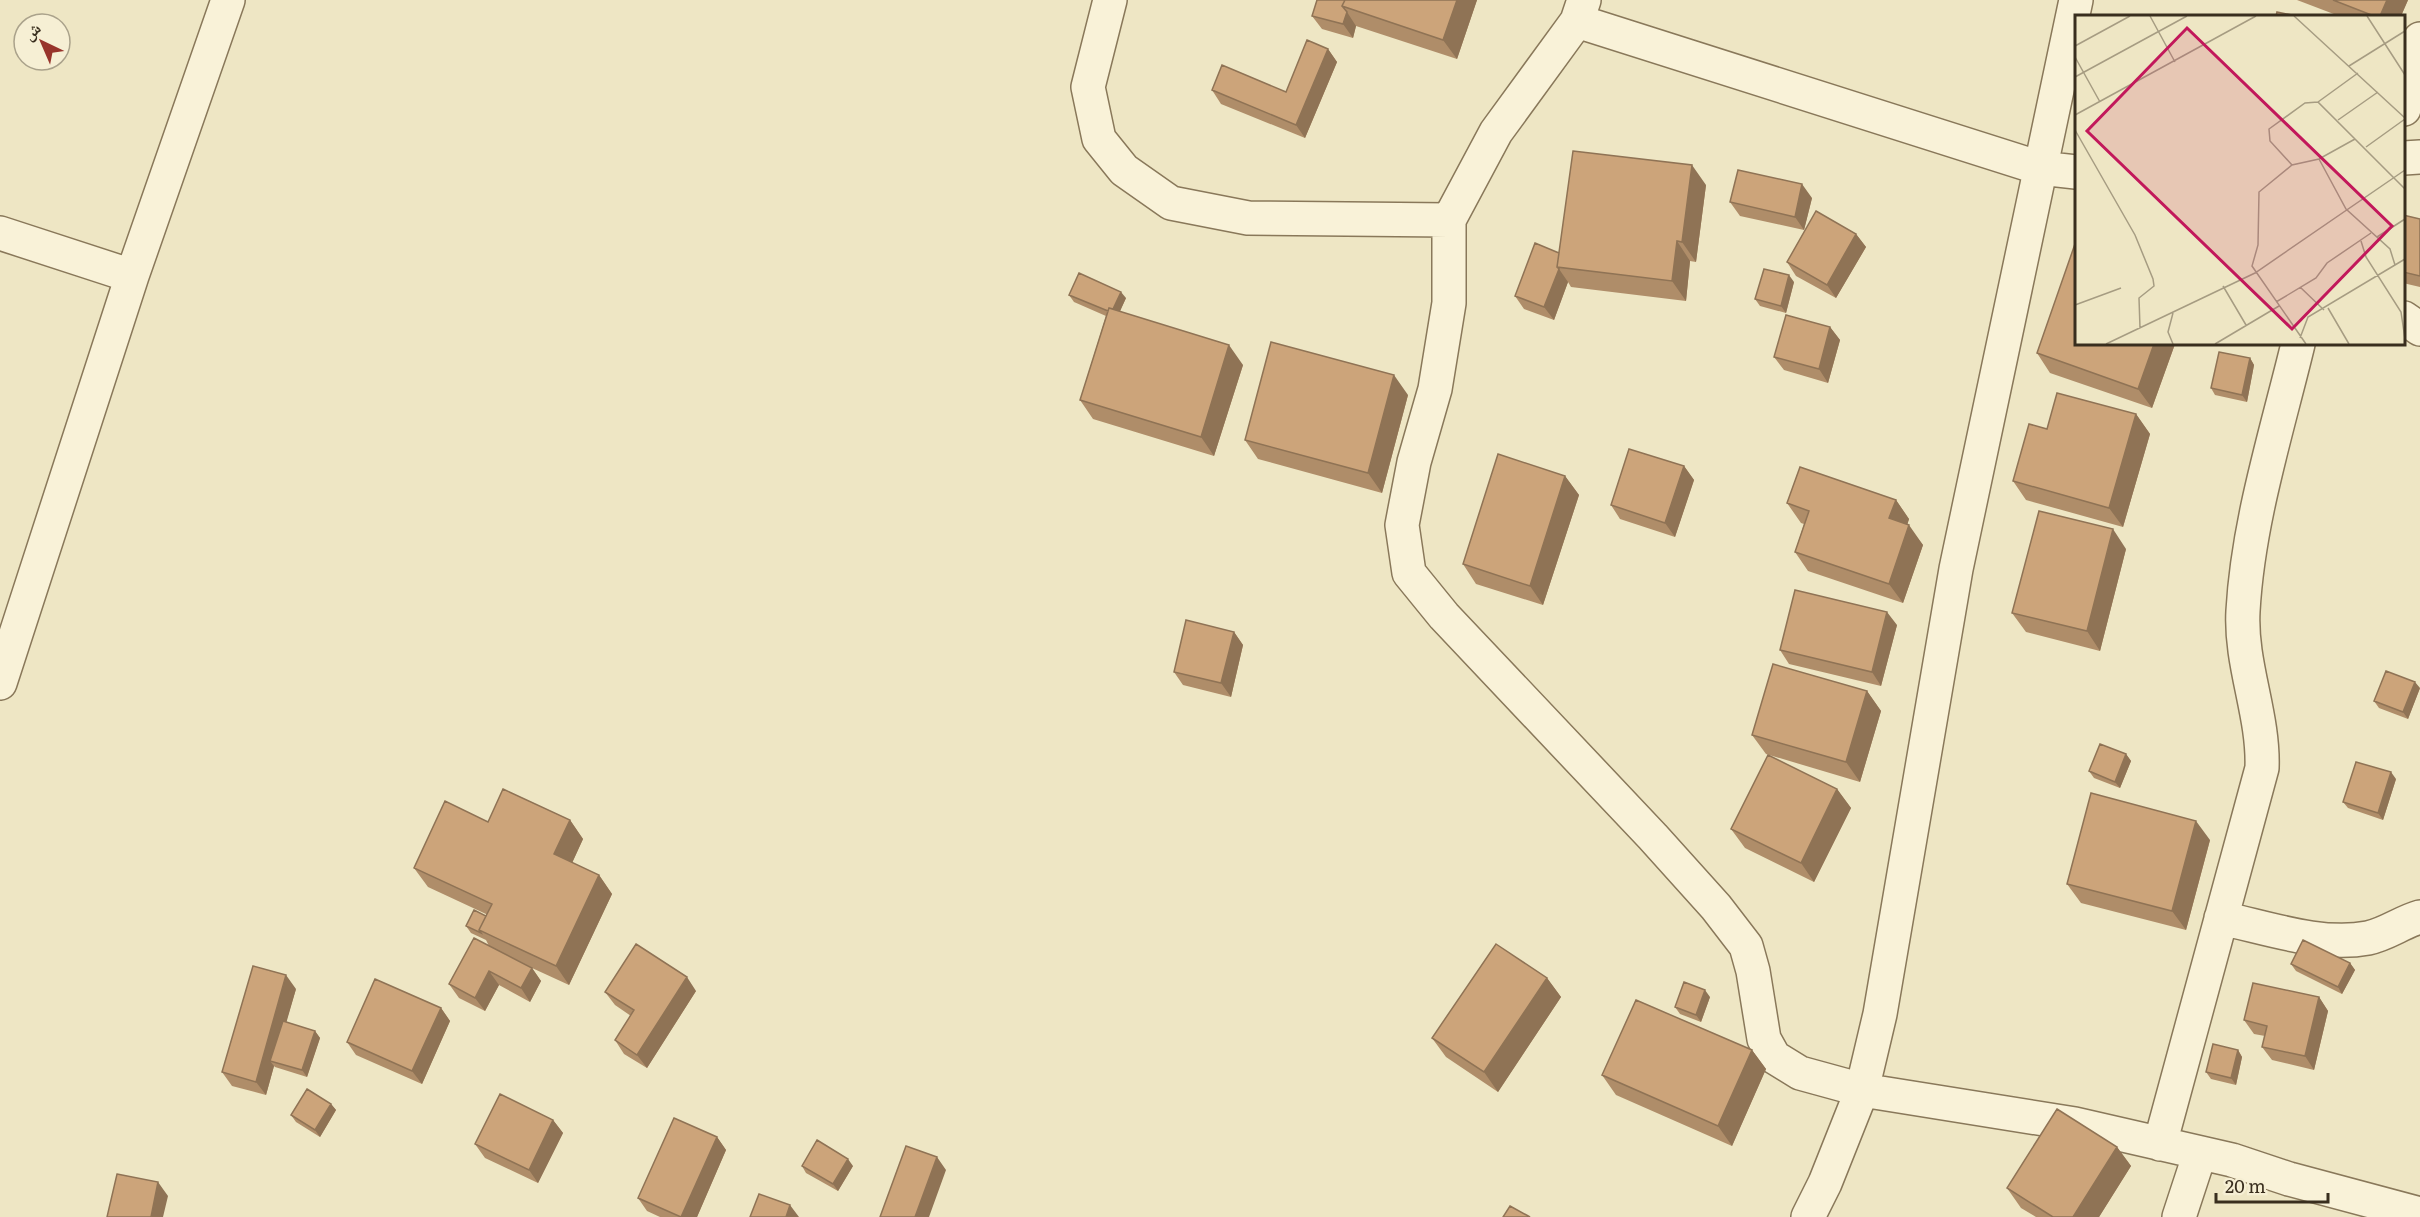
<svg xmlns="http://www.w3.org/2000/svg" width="2420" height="1217" font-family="Literata,'Noto Naskh Arabic',serif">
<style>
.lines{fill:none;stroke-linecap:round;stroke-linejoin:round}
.minor-casing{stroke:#89785a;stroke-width:36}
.minor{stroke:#f9f2d8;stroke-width:33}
.wall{fill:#af8d69}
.shaded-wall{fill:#8f7355}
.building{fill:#cca47a;stroke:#8f7355;stroke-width:1.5}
.inset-road{fill:none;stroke:#a69c82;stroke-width:1.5}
.view{fill:#c2185b;fill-opacity:0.15;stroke:#c2185b;stroke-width:3}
.inset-edge{fill:none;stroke:#392e1e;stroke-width:3}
</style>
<rect width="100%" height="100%" fill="#eee6c4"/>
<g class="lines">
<defs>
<path id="minor" d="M1110,0L1088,87L1099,139L1124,170L1171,203L1248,218L1449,220
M1584,0L1577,21L1496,132L1449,220V303L1435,389L1414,462L1402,525L1409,573L1444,616L1653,837L1716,907L1746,946L1753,971L1764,1039L1774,1057L1800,1073L1862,1090L2075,1124L2232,1160L2289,1179L2420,1214
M1577,21L2040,168L2076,172
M2404,109L2420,39
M2404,158L2420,157
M0,233L132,276
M2404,318L2420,329
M0,683L132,276L228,0
M2221,918C2268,928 2321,947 2368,938C2387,934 2402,922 2420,917
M2160,1144L2262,768C2264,715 2240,664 2243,611C2248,521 2277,431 2298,344
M1808,1217L1825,1183L1862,1090L1880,1014L1956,569L2076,0
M2179,1217L2200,1153"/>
</defs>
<use href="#minor" class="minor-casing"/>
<use href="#minor" class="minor"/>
</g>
<path class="wall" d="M1317,0H1477L1457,59L1356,26L1353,38L1322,29L1312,16Z
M2297,0H2408L2401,16H2339Z
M1328,49L1337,62L1305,138L1221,104L1212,90L1286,92Z
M1706,185L1696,262L1690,261L1686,301L1571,287L1568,282L1554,320L1524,309L1515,296L1559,253Z
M1812,198L1804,230L1740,216L1730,202Z
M2403,215L2420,219V287L2403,283Z
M1856,234L1866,247L1836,298L1796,276L1787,262Z
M1794,282L1786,313L1760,306L1755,299Z
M1069,295L1126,298L1120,311L1243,365L1214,456L1093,419L1080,400L1106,316L1074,302Z
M1830,327L1840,340L1828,383L1784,370L1774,357Z
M2175,344L2152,408L2050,373L2037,353Z
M2250,358L2254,365L2247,402L2215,395L2211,388Z
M1408,395L1382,493L1258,459L1245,440Z
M2136,414L2150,434L2123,527L2026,500L2013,481L2047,429Z
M1684,466L1694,480L1675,537L1620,519L1611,505Z
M1565,476L1579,495L1543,605L1476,584L1463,564Z
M1896,500L1909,519L1907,525L1923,545L1903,603L1808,571L1795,552L1804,524L1801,523L1787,503Z
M2126,549L2100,651L2026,632L2012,613Z
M1897,625L1881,686L1789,664L1780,650Z
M1234,632L1243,645L1231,697L1183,685L1174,672Z
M2420,688L2408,719L2379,708L2374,701Z
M1867,691L1881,711L1860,782L1766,754L1752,735Z
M2126,754L2131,761L2120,788L2094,778L2089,771Z
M2396,779L2383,820L2348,808L2343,802Z
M1837,789L1851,808L1814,882L1745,848L1731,829Z
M570,820L583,839L572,863L599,875L612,894L569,985L532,968L541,981L530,1002L499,985L485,1011L459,998L449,984L489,946L486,940L471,933L466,926L486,916V914L428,887L414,868L488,822Z
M2210,840L2186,930L2081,903L2067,884Z
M2350,963L2355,970L2342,994L2296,971L2291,964Z
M1547,978L1561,997L1498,1092L1446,1057L1432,1038Z
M296,989L286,1022L315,1031L320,1038L307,1077L275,1067L274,1066L266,1095L232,1086L222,1072Z
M696,991L647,1068L624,1054L615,1040L631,1016L615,1005L605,992Z
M1710,997L1701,1022L1680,1014L1675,1007Z
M2319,997L2328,1011L2314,1070L2272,1060L2262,1047L2265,1036L2254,1034L2244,1020Z
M441,1008L450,1021L422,1084L356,1055L347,1042Z
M1752,1050L1766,1069L1732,1146L1616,1095L1602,1075Z
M2238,1050L2242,1057L2236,1085L2211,1079L2206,1072Z
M331,1104L336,1110L320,1137L296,1122L291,1115Z
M553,1120L563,1133L538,1183L485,1158L475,1144Z
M717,1137L726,1150L697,1217H660L647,1211L638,1198Z
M2117,1147L2131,1166L2099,1217H2036L2021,1208L2007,1188Z
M802,1166H853L838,1191L806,1173Z"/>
<path class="shaded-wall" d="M1457,0H1477L1457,59L1443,40Z
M2387,0H2408L2401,16H2380Z
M1347,12L1356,26L1353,38L1343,24Z
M1328,49L1337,62L1305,138L1296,125Z
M1692,165L1706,185L1696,262L1682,242Z
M1802,184L1812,198L1804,230L1795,217Z
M1856,234L1866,247L1836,298L1827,285Z
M1677,241L1690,261L1686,301L1672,281Z
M1559,269L1568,282L1554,320L1544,307Z
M1789,275L1794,282L1786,313L1781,306Z
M1121,292L1126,298L1116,320L1111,313Z
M1830,327L1840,340L1828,383L1819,369Z
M2154,344H2175L2152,408L2138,389Z
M1229,345L1243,365L1214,456L1201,437Z
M2250,358L2254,365L2247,402L2242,395Z
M1394,375L1408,395L1382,493L1368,473Z
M2136,414L2150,434L2123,527L2109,508Z
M1684,466L1694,480L1675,537L1665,523Z
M1565,476L1579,495L1543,605L1530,586Z
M1896,500L1909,519L1903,538L1889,518Z
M1909,525L1923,545L1903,603L1889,584Z
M2113,529L2126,549L2100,651L2087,631Z
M1887,612L1897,625L1881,686L1872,672Z
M1234,632L1243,645L1231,697L1221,683Z
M2415,682L2420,688L2408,719L2403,712Z
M1867,691L1881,711L1860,782L1846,762Z
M2126,754L2131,761L2120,788L2115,782Z
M2391,772L2396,779L2383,820L2378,813Z
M1837,789L1851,808L1814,882L1801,863Z
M570,820L583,839L567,874L554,854Z
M2196,821L2210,840L2186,930L2172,911Z
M599,875L612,894L569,985L556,966Z
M2350,963L2355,970L2342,994L2338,987Z
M532,968L541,981L530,1002L521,988Z
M489,971L499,985L485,1011L475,998Z
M286,975L296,989L275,1062L270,1061L274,1066L266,1095L256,1082Z
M687,977L696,991L647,1068L637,1055Z
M1547,978L1561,997L1498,1092L1484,1072Z
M1705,990L1710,997L1701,1022L1696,1015Z
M2319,997L2328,1011L2314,1070L2305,1056Z
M441,1008L450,1021L422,1084L412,1071Z
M315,1031L320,1038L307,1077L302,1070Z
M1752,1050L1766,1069L1732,1146L1718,1126Z
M2238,1050L2242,1057L2236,1085L2231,1078Z
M331,1104L336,1110L320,1137L315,1130Z
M553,1120L563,1133L538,1183L529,1170Z
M717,1137L726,1150L697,1217H681Z
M2117,1147L2131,1166L2099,1217H2073Z
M937,1157L946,1170L929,1217H915Z
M848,1159L853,1166L838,1191L833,1184Z
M158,1182L168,1196L163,1217H151Z
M790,1205L799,1217H786Z"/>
<path class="building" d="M1317,0H1345L1342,6L1347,12L1343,24L1312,16Z
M1345,0H1457L1443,40L1342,6Z
M2333,0H2387L2380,16H2374Z
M2277,12L2297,16H2276Z
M1307,40L1328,49L1296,125L1212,90L1222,65L1286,92Z
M1573,151L1692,165L1682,242L1677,241L1672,281L1557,267Z
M1738,170L1802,184L1795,217L1730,202Z
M1816,211L1856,234L1827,285L1787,262Z
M2403,215L2420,219V276L2403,272Z
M2076,241V344H2154L2138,389L2037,353Z
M1535,243L1559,253L1557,267L1559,269L1544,307L1515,296Z
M1764,269L1789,275L1781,306L1755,299Z
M1079,273L1121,292L1113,309L1109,308L1108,311L1069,295Z
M1109,308L1229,345L1201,437L1080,400Z
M1786,315L1830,327L1819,369L1774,357Z
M1271,342L1394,375L1368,473L1245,440Z
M2219,352L2250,358L2242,395L2211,388Z
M2057,393L2136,414L2109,508L2013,481L2029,424L2047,429Z
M1629,449L1684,466L1665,523L1611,505Z
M1498,454L1565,476L1530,586L1463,564Z
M1800,467L1896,500L1889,518L1909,525L1889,584L1795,552L1809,511L1787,503Z
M2039,511L2113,529L2087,631L2012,613Z
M1795,590L1887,612L1872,672L1780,650Z
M1186,620L1234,632L1221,683L1174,672Z
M1773,664L1867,691L1846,762L1752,735Z
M2386,671L2415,682L2403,712L2374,701Z
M2100,744L2126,754L2115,782L2089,771Z
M1768,755L1837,789L1801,863L1731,829Z
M2356,762L2391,772L2378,813L2343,802Z
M503,789L570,820L554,854L599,875L556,966L479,930L492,904L414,868L445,801L488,822Z
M2091,793L2196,821L2172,911L2067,884Z
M474,910L486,916L479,930L481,933L466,926Z
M474,938L532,968L521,988L489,971L475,998L449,984Z
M2303,940L2350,963L2338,987L2291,964Z
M636,944L687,977L637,1055L615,1040L634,1010L605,992Z
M1496,944L1547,978L1484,1072L1432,1038Z
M253,966L286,975L256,1082L222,1072Z
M375,979L441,1008L412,1071L347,1042Z
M1684,982L1705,990L1696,1015L1675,1007Z
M2253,983L2319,997L2305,1056L2262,1047L2267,1026L2244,1020Z
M1636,1000L1752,1050L1718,1126L1602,1075Z
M283,1021L315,1031L302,1070L270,1061Z
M2213,1044L2238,1050L2231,1078L2206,1072Z
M307,1089L331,1104L315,1130L291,1115Z
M500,1094L553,1120L529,1170L475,1144Z
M2057,1109L2117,1147L2073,1217H2053L2007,1188Z
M674,1118L717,1137L681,1217L638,1198Z
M817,1140L848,1159L833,1184L802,1166Z
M906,1146L937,1157L915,1217H880Z
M117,1174L158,1182L151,1217H107Z
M759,1194L790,1205L786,1217H750Z
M1510,1206L1530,1217H1503Z"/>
<g transform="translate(2075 15)">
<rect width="330" height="330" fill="#eee6c4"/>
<path class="inset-road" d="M75,1L100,47M219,1L330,103M292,1L330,60M0,31L55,1M0,42L25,87M274,51L330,16M283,58L243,87L330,174M0,62L112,1M0,100L181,1M263,105L303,77M0,115L60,220L78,264L79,271L64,283L65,313M291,132L330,104M244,144L271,194L315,234L320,250M217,150L195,126L194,114L230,88L243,87M302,222L330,204M286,226L291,242L326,297L330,324M148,271L171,310M225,272L249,295M201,287L241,263L252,248L296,218M0,290L46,273M253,293L274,329M98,298L93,317L98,329M225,323L233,302L330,244M31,329L180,258L330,155M140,329L204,291M231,329L177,251L183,230L184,177L217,150L244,144L280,124"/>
<path class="view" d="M112,13L317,211L217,314L12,116Z"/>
<rect width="330" height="330" class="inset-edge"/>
</g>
<g transform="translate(42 42) rotate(316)"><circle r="28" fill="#f6efd4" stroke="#aaa28b" stroke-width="1.5"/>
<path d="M0-4.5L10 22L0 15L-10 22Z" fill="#98342b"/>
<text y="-9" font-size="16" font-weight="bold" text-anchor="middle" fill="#392e1e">ش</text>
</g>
<path d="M2216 1193v9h112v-9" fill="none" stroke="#392e1e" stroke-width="3"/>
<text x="2225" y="1193" font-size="18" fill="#392e1e" stroke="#f6efd4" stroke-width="4.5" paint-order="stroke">20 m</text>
</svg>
